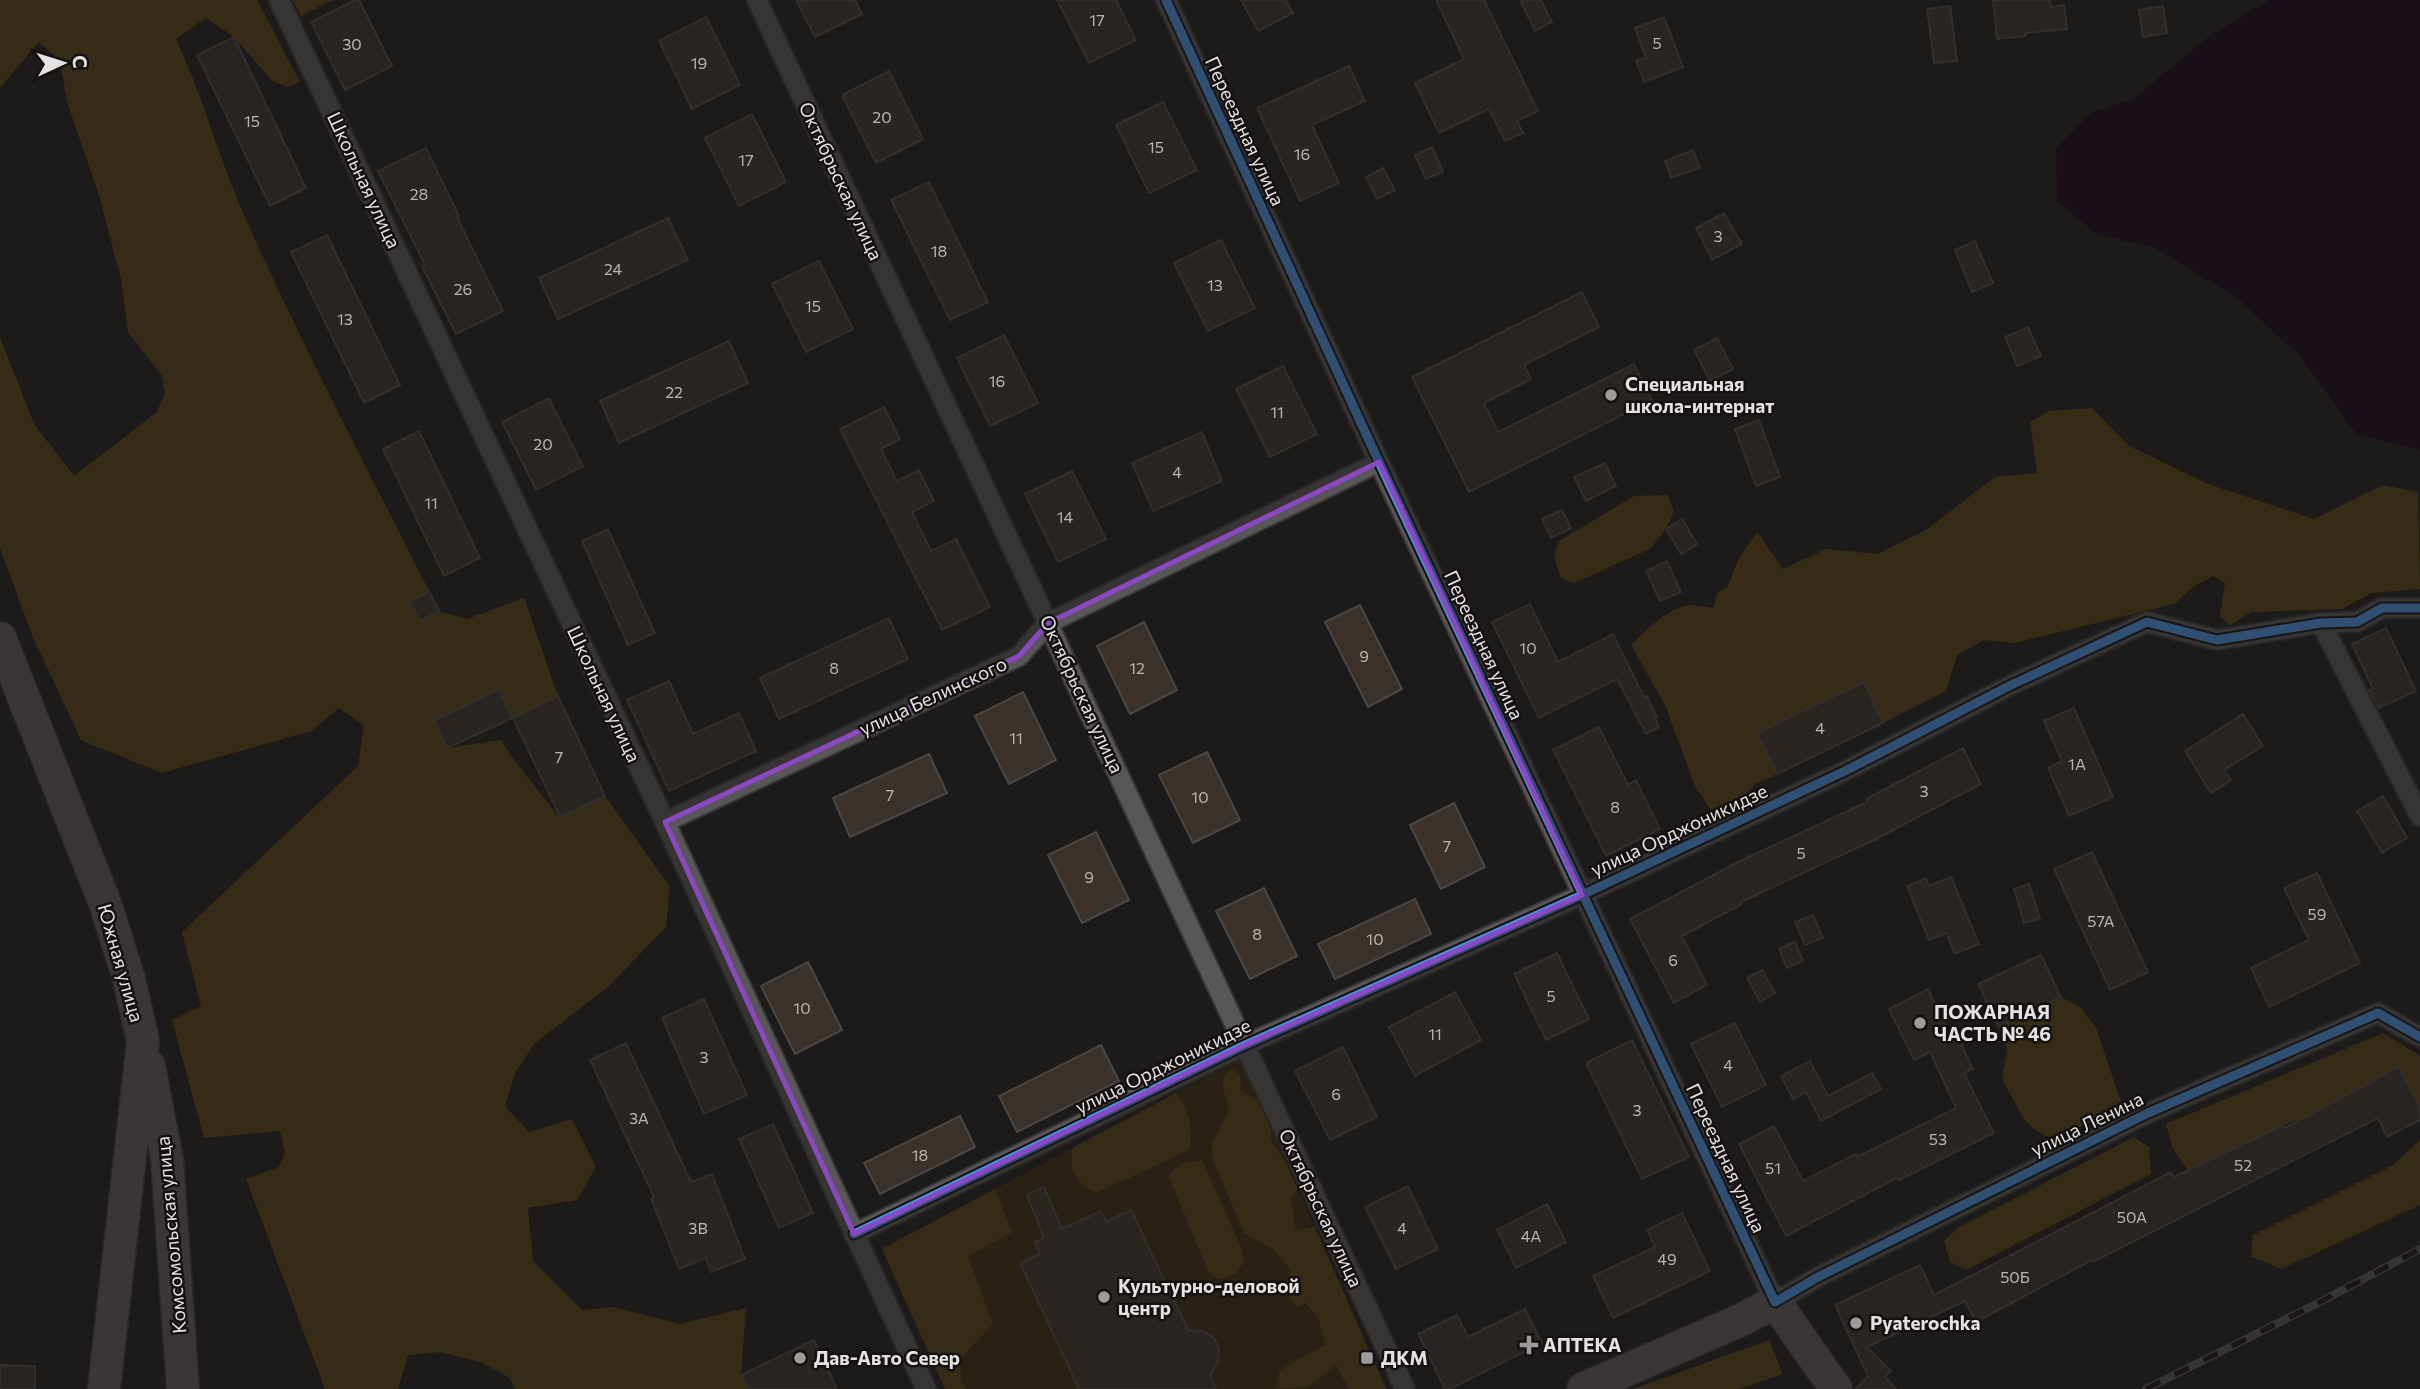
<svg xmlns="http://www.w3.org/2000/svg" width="2420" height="1389" font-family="Commissioner,sans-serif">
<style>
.green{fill:#36280e}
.forest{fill:#554012}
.water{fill:#160218}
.building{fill:#3b322c;stroke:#4a4847;stroke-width:2}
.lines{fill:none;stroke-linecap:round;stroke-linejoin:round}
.street-casing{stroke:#373535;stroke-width:23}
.primary-casing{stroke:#373535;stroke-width:35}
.street{stroke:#585656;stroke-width:19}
.primary{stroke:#5f575a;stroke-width:32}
.rail-casing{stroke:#555454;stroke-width:8}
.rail{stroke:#151110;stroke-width:5;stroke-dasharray:16;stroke-linecap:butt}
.cycleway-casing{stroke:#151110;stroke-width:13}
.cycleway{stroke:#468fdf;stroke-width:9}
.marked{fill:none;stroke:#8b47c4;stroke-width:5;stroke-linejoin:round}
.poi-dot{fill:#9e9c9b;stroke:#151110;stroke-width:2.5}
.labels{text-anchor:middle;stroke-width:5;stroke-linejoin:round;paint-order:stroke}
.number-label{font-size:16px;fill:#bab5b4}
.street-label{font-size:19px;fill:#e4e1e1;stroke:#151110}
.poi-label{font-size:19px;font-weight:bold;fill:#e4e1e1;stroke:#151110;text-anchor:start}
</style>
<rect width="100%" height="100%" fill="#1d1b1a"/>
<path class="green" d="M1240,1059L1386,1389H945L882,1249Z"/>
<path class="forest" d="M0,0H257L300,82L288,87L272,81L234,37L206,18L176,39C202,94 217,152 241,208C298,338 365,464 429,591L409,602L420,621L439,611L467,619L524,598L558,696L513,718L499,690L434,721L448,748L501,740L511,756L559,817L605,796L670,887L666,927L608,987L535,1043L515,1073L505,1106L529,1132L572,1119L596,1167L577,1200L528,1208L533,1261L582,1310L614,1307L680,1324L746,1308L741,1375L748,1389H515L510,1378L481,1362L440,1352L408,1355L398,1389H325L246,1179L279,1167L285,1152L280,1131L204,1138L172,1020L201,1006L182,932L358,766L364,725L339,708L311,731L162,773L81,740L32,635L0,548V337L34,424L74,476L157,412L165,393L162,376L128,332L121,279L99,195L67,102L60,61L39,42L0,88Z
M292,0H333L301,16Z
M2092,408L2129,446L2208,484L2314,519L2383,485L2418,492L2420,589L2371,593L2342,609L2252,612L2230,625L2220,617L2225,583L2213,576L2194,586L2174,604L2015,643L1984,640L1957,655L1946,691L1883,723L1863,682L1758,733L1777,774L1755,784L1743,798L1729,809L1713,813L1695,786L1665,705L1631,645C1646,630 1664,612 1685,606C1693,604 1705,607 1713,608L1718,592L1727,588L1738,560L1757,532L1783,569L1826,549L1877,554L1926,530L1995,477L2037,473L2030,422L2050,411Z
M1668,495L1674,512L1666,529L1650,549L1574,583L1561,578L1554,556L1559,541L1634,496Z
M2061,997L2080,1007L2096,1028L2122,1105L2055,1140L2035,1130L2024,1119L2002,1079L2007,1050L1998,1026Z
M2383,1033L2420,1056V1107L2399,1068L2306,1117L2283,1125L2188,1170L2173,1149L2166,1124Z
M1231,1069L1240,1074L1241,1091L1258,1099L1271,1129L1270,1140L1285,1161L1298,1189L1290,1199L1296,1230L1315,1227L1386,1389H1349L1335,1364C1315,1386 1306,1389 1276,1388L1280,1370L1325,1345L1318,1317L1305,1303L1296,1306L1284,1290L1290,1269L1275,1251L1244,1233L1213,1159L1212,1143L1226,1117L1229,1106L1222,1087L1224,1077Z
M1176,1093C1190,1112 1193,1126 1189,1150L1096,1193C1074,1181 1070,1172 1072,1148Z
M2134,1137L2149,1147L2151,1174L1966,1270L1950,1262L1944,1241L1959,1227Z
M2420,1140V1205L2281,1269L2251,1256L2253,1235L2393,1165Z
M1202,1160L1242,1250L1243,1263L1236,1273L1219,1280L1209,1273L1168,1175L1180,1164Z
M995,1189L1012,1232L968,1256L993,1324L960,1359L961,1381L967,1389H945L882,1249Z
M1769,1340L1783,1374L1739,1389H1633Z"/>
<path class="water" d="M2269,0H2420V450L2357,435L2299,355L2237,298L2155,248L2098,235L2057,201L2056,149L2090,113L2133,99L2211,35Z"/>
<path class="building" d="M355,0H359L392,66L345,90L311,22Z
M796,0H855L862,14L815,37Z
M1057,0H1116L1136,40L1089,63Z
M1241,0H1286L1293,13L1258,31Z
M1436,0H1484L1538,111L1517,121L1523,133L1505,141L1489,109L1439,133L1415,83L1464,59Z
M1520,0H1541L1552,22L1535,31Z
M1993,0H2050L2051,7L2064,5L2067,29L2025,33L2026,36L1997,39Z
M1950,6L1957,61L1934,63L1927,9Z
M2163,6L2167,33L2143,37L2139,10Z
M706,17L740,85L692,109L659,41Z
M1664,17L1683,67L1644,82L1636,61L1646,58L1635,28Z
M234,37L306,188L270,206L197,55Z
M1349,66L1365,101L1312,125L1339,183L1300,201L1257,108Z
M889,71L923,139L876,163L842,95Z
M1163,102L1197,170L1149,193L1116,125Z
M752,114L786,182L739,206L705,138Z
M1432,147L1443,172L1426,179L1415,155Z
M426,148L459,216L457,217L503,311L456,334L422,266L425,265L378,171Z
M1693,150L1700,168L1671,178L1665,161Z
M1383,168L1395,190L1377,199L1366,177Z
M929,182L988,302L950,320L891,200Z
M1724,213L1742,244L1712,260L1696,228Z
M668,218L688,260L558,319L539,278Z
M327,235L400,385L364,403L291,252Z
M1221,240L1255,308L1208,331L1174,263Z
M1975,241L1993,283L1972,292L1955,250Z
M819,261L853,329L806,352L772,284Z
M1582,292L1599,327L1524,365L1531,379L1484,403L1498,432L1634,364L1652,400L1469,492L1412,377Z
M2028,327L2041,356L2017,366L2005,337Z
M1004,335L1038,403L990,426L957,358Z
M1717,338L1733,369L1710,381L1694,350Z
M729,341L748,383L619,443L600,401Z
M1283,366L1317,434L1270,457L1236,389Z
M549,398L583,466L536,490L502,422Z
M884,407L900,439L881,449L897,481L919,470L934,501L912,512L931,551L956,539L990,607L942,630L840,429Z
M1759,420L1780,477L1756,486L1735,429Z
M419,431L480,558L444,576L383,449Z
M1202,432L1222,481L1153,511L1132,463Z
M1605,463L1616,486L1586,501L1574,477Z
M1072,471L1106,539L1058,562L1025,494Z
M1562,510L1571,528L1551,538L1542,519Z
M1682,519L1697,544L1681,554L1666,529Z
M608,529L655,633L628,645L582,541Z
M1667,561L1681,592L1660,601L1646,571Z
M429,591L439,611L420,621L409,602Z
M1530,604L1558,662L1613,634L1644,697L1647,696L1657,717L1655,718L1659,727L1646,734L1617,679L1539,718L1492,622Z
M1360,605L1402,689L1368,707L1325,622Z
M889,618L908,659L779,719L760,678Z
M1144,622L1177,690L1130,714L1097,646Z
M2386,628L2416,691L2379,708L2369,690L2373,689L2352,644Z
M669,681L693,734L739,713L756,751L669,791L627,700Z
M1864,682L1883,723L1777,774L1757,733Z
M499,690L513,718L447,748L434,720Z
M1023,692L1056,760L1009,784L975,716Z
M558,696L605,796L560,817L513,718Z
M2074,708L2113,797L2069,816L2048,768L2062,761L2044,721Z
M2243,714L2263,746L2224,770L2231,780L2211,793L2185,751Z
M1599,727L1628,785L1636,780L1660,829L1606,856L1553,750Z
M1963,748L1981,784L1874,840L1741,902L1742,904L1682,936L1707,985L1674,1003L1630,919L1742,860L1867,802L1866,799Z
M1207,752L1240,820L1193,843L1159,775Z
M929,754L947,793L850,837L833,798Z
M2383,796L2407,838L2382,853L2357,811Z
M1454,803L1485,867L1441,889L1410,825Z
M1096,832L1129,900L1082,923L1048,855Z
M2092,852L2148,972L2110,990L2054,869Z
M2317,873L2360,963L2269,1007L2251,968L2309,940L2284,888Z
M1951,877L1979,944L1955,954L1946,933L1929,940L1907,886L1926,878L1929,886Z
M2029,884L2040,918L2024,923L2014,889Z
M1264,888L1297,956L1250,979L1216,911Z
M1415,899L1431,934L1335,979L1318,944Z
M1813,915L1823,938L1805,945L1795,922Z
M1795,942L1803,961L1787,968L1779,949Z
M1557,953L1589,1019L1546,1040L1514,974Z
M2041,955L2061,997L1998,1026L1978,984Z
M808,962L842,1030L795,1054L761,986Z
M1762,970L1775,993L1760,1002L1747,978Z
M1928,989L1952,1040L1958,1037L1973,1069L1964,1073L1994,1133L1899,1180L1897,1178L1786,1236L1739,1144L1774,1126L1803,1181L1856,1154L1857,1157L1956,1108L1930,1052L1914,1060L1889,1009Z
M1455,992L1481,1040L1415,1076L1389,1027Z
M704,999L747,1095L704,1114L662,1018Z
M1735,1023L1766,1085L1722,1107L1691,1044Z
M1632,1040L1689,1157L1642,1179L1586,1063Z
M626,1043L691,1182L712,1174L745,1259L711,1272L706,1258L679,1269L651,1198L654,1197L590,1060Z
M1101,1045L1119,1081L1017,1132L999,1096Z
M1343,1047L1377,1117L1330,1140L1295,1071Z
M1810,1061L1828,1096L1872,1073L1881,1089L1821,1121L1806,1092L1793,1099L1781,1076Z
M2399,1067L2420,1107V1120L2387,1137L2378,1118L2093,1262L2092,1260L1976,1322L1965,1301L1867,1347L1891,1371L1885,1377L1896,1389H1855L1868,1376L1835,1305L1920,1265L1934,1295L2171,1172L2174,1177L2283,1125L2285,1128Z
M960,1116L975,1147L880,1194L864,1163Z
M773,1124L813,1213L779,1228L739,1139Z
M1408,1186L1438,1249L1396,1269L1365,1207Z
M1044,1187L1062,1229L1101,1211L1106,1222L1131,1210L1188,1330L1203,1331L1214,1338L1219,1350L1218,1361L1210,1376L1216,1389H1079L1020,1263L1040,1254L1035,1242L1044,1238L1027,1195Z
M1547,1204L1566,1242L1516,1268L1497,1230Z
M1682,1213L1710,1271L1613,1318L1593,1276L1655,1247L1647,1230Z
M1525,1309L1542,1343L1450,1389H1445L1418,1334L1457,1315L1468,1337Z
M814,1340L837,1389H748L741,1375Z
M0,1365L35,1366V1389H0Z"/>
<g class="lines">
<defs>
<path id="street" d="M279,0L665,822L926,1389
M757,0L1405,1389
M1166,0L1379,462L1775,1302L1818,1277L2148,1113L2378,1013L2420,1037
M2321,623L2420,816
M665,822L1019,656L1048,623L1379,462
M854,1234L1245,1045L1582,895L1847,770L2009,686L2147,622L2217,640L2321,623L2357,622L2382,608H2420"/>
<path id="primary" d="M0,638L105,903L129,979L143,1041L104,1389
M149,1066L167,1159L183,1389
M1583,1389L1741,1320L1775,1302L1836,1389"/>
</defs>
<use href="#street" class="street-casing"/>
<use href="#primary" class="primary-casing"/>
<use href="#street" class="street"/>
<use href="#primary" class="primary"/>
<defs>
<path id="rail" d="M2146,1389L2318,1303L2420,1249"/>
</defs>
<use href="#rail" class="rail-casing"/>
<use href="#rail" class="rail"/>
<defs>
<path id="cycleway" d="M1166,0L1379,462L1775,1302L1818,1277L2148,1113L2378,1013L2420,1037
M854,1234L1245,1045L1582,895L1847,770L2009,686L2147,622L2217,640L2321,623L2357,622L2382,608H2420"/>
</defs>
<use href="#cycleway" class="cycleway-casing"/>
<use href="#cycleway" class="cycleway"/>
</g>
<path d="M0 0H2420V1389H0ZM1379,462L1582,895L1245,1045L854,1234L665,822L1019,656L1048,623Z" fill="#1d1b1a" fill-opacity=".55" fill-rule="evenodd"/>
<path class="marked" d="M1379,462L1582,895L1245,1045L854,1234L665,822L1019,656L1048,623Z"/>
<g class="poi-dot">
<circle cx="1611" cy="395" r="7"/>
<circle cx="1920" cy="1023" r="7"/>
<circle cx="1104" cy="1297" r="7"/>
<circle cx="1856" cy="1323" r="7"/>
<path d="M1525.5 1334.5h7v7h7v7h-7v7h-7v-7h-7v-7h7z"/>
<circle cx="800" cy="1358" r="7"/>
<rect x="1360" y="1351" width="14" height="14" rx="3.5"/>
</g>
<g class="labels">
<g class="number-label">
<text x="1097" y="26">17</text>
<text x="1657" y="49">5</text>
<text x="352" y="50">30</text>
<text x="699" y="69">19</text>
<text x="882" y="123">20</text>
<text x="252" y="127">15</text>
<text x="1156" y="153">15</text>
<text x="1302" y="160">16</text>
<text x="746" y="166">17</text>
<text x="419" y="200">28</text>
<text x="1718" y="242">3</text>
<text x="939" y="257">18</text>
<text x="613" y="275">24</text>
<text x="1215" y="291">13</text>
<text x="463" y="295">26</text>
<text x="813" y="312">15</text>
<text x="345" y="325">13</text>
<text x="997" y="387">16</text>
<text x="674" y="398">22</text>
<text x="1277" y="418">11</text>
<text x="543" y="450">20</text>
<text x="1177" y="478">4</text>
<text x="431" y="509">11</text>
<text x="1065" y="523">14</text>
<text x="1528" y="654">10</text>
<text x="1364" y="662">9</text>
<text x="834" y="674">8</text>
<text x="1137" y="674">12</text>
<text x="1820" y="734">4</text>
<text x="1016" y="744">11</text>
<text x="559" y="763">7</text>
<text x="2077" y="770">1А</text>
<text x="1924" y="797">3</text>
<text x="890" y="801">7</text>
<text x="1200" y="803">10</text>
<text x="1615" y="813">8</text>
<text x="1447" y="852">7</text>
<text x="1801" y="859">5</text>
<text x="1089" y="883">9</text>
<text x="2317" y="920">59</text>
<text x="2101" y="927">57А</text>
<text x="1257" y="940">8</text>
<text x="1375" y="945">10</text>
<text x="1673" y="966">6</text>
<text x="1551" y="1002">5</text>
<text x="802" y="1014">10</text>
<text x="1435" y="1040">11</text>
<text x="704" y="1063">3</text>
<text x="1728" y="1071">4</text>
<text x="1336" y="1100">6</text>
<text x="1637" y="1116">3</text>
<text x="639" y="1124">3А</text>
<text x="1938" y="1145">53</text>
<text x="920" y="1161">18</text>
<text x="2243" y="1171">52</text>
<text x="1773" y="1174">51</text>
<text x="2132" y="1223">50А</text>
<text x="698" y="1234">3В</text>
<text x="1402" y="1234">4</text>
<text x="1531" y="1242">4А</text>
<text x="1667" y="1265">49</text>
<text x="2015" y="1283">50Б</text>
</g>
<g class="street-label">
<text transform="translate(1245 131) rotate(65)" y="7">Переездная улица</text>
<text transform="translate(364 180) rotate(65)" y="7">Школьная улица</text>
<text transform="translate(841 181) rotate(65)" y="7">Октябрьская улица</text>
<text transform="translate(1484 645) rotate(65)" y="7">Переездная улица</text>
<text transform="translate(604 694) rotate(65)" y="7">Школьная улица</text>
<text transform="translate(1082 694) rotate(65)" y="7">Октябрьская улица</text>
<text transform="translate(933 696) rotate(-25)" y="7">улица Белинского</text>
<text transform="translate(1679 830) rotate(-25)" y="7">улица Орджоникидзе</text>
<text transform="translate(121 963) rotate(74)" y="7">Южная улица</text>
<text transform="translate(1163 1066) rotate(-26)" y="7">улица Орджоникидзе</text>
<text transform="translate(2087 1124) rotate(-26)" y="7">улица Ленина</text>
<text transform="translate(1726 1158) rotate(65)" y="7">Переездная улица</text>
<text transform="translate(1321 1208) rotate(65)" y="7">Октябрьская улица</text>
<text transform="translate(171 1235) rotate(-95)" y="7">Комсомольская улица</text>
</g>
<g class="poi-label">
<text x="1625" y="391">Специальная<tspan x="1625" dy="22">школа-интернат</tspan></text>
<text x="1934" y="1019">ПОЖАРНАЯ<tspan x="1934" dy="22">ЧАСТЬ № 46</tspan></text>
<text x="1118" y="1293">Культурно-деловой<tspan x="1118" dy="22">центр</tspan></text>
<text x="1870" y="1330">Pyaterochka</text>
<text x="1543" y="1352">АПТЕКА</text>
<text x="814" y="1365">Дав-Авто Север</text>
<text x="1381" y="1365">ДКМ</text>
</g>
</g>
<g transform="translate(63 63) rotate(86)" stroke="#151110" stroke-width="5" paint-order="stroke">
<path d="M0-5L12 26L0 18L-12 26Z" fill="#e4e1e1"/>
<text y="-10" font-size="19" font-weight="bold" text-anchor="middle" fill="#e4e1e1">С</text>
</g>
</svg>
